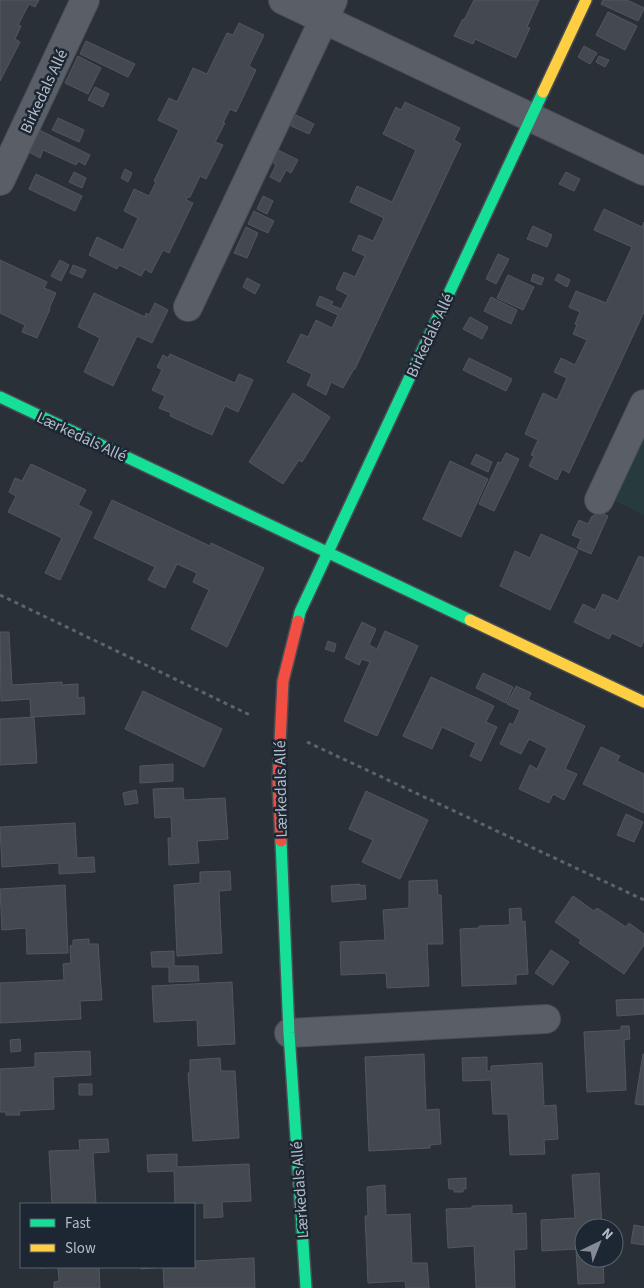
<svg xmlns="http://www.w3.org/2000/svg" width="644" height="1288" font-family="'Source Sans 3',sans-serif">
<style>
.green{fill:#273a3e}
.building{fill:#444950;stroke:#52575f}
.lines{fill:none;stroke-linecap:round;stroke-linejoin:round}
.street-casing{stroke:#484c53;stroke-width:30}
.fast-casing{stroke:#484c53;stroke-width:14}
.slow-casing{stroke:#484c53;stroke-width:14}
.jam-casing{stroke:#484c53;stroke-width:14}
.path{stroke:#5d636a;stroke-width:3;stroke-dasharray:4 4;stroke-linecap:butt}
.street{stroke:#5a5e66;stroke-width:28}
.fast{stroke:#16e098;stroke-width:11}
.slow{stroke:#ffcf43;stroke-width:11}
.jam{stroke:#f24e42;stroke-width:11}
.labels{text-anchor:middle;stroke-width:5;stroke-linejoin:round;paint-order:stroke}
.street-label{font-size:16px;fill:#b4bcc9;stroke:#1d2633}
</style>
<rect width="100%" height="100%" fill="#2a3038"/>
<path class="green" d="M644,424V515L609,498Z"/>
<path class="building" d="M0,0H39L35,7L29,4L18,25L21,26L15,39L20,42L0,81Z
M474,0H539L527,27L530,28L516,58L475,39L473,44L454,36L463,19L464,20Z
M603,0H627L644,8V9L638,21L601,4Z
M608,12L637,26L625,50L596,35Z
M239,23L264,35L249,66L256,70L236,112L230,109L223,123H225L215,142L223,145L206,179L200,176L190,197H188L186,200L193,203L169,253L163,250L151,273L145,269L141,276L119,265L117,269L89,255L97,237L123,250L138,218L124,211L134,189L149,196L156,182L154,181L179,130L158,120L169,98L177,102L193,68L207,74L227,33L233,35Z
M86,41L135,64L128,77L80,54Z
M584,46L597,53L590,64L578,57Z
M78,56L101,68L88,94L65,83Z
M599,56L609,60L605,67L596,62Z
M95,87L109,94L103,107L88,100Z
M405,102L460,128L454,140L461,144L355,369H354L343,388L331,382L326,395L307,385L312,374L287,362L301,334L308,337L316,320L332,328L338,315L316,305L320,296L333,302L331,305L341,309L348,295L336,289L344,272L355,277L365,256L352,250L359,235L373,241L384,218L350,202L357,186L392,202L416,150L383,134L396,107L401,110Z
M296,115L314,124L309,134L291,126Z
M58,118L84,130L79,142L52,130Z
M35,128L90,155L85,165L78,161L76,165L43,150L40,158L25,150Z
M278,150L298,160L291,173L286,170L280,182L270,177L276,165L272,162Z
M125,169L132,173L128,182L121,178Z
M74,172L86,178L82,188L69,182Z
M566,172L580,179L574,191L559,184Z
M36,174L82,196L75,211L29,189Z
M263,196L273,201L267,214L257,209Z
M604,209L642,227L644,222V312L569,473L562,469L557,480L529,466L534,456L531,455L538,440L525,434L543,393L557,400L567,378L554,372L561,358L575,365L587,340L573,334L577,325L575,324L580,312L569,307L576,291L606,303L632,247L594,230Z
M254,211L274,221L268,233L248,224Z
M533,226L552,235L547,247L527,239Z
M246,227L258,233L247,258L234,253Z
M498,254L509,259L496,284L486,279Z
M0,260L47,282L44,288L56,293L49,309H50L37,338L22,332L25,325L0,313Z
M60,260L69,265L61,281L51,276Z
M73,265L86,270L82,278L70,273Z
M533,274L544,278L541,285L531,281Z
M558,274L570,280L567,287L555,280Z
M508,275L534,287L523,310L497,298Z
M247,278L260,285L255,294L243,287Z
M94,293L145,317L146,313L149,315L155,303L168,310L152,343L137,336L113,386L84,372L100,338L78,327Z
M491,297L517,310L511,324L484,311Z
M470,317L488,327L482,339L463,329Z
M170,354L235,383L239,374L253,380L238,412L225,406L212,435L170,416L171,413L159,408L165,396L152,390L162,370L157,367L163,355L168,358Z
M469,358L512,379L506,391L463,370Z
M293,393L330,417L302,462L299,460L283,484L249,462Z
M506,453L519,459L494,511L479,504L498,462L501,463Z
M476,454L492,462L488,472L471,464Z
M450,461L488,479L461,537L423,519Z
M31,464L86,490L78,505L92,512L60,580L45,573L62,538L8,512L16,496L9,492L15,478L22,481Z
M112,500L210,546L211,543L264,568L227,647L191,629L209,590L193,582L197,573L177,564L165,588L148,580L155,567L94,538Z
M596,511L608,516L591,554L577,548L581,539L572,535L579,520L588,524L592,516H594Z
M541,534L578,551L550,610L500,586L515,551L530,558Z
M639,556L644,558V640L641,647L612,633L609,639L574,622L583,604L595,610L603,594L618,601Z
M362,622L376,629L369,645L377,649L385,631L418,646L377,736L344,721L370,662L362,659L359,665L345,658Z
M0,632H9L12,685L62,682V685L78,684V698L84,697L85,714L31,717L30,699L1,701Z
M328,641L336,644L334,652L325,649Z
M483,673L513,687L506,703L476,688Z
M431,677L494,706L486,722L497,727L481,761L470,756L476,743L442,727L432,749L403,736Z
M516,686L531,693L528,699L585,726L565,769L577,774L564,800L553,794L549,803L519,789L530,765L537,769L547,748L529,739L521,754L500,744L510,723L513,725L520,710L507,704Z
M143,691L222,729L204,767L125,729Z
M34,717L37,763L0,765V719Z
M601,747L620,756L617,761L644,774V813L583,784Z
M173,764V781L140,783V766Z
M183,788L184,800L225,798L228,839L197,841L199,863L169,865L168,838H172L171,817L155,818L153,789Z
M136,790L138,803L125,805L123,793Z
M366,791L428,820L400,879L362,862L373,840L349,829Z
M626,814L643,822L634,842L617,835Z
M75,823L77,858L94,857L95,872L59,874V863L2,867L0,827Z
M230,871L231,890L219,891L222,953L177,956L174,885L200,883V872Z
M437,880L438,895H441L443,944H427L429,986L387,988L386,973L341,975L340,942L385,940L383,910L409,908V881Z
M360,884V886L365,885L366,899L332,902L331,886Z
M65,885L68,953L27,954L26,928L2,930L0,889Z
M573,896L594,911L597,908L626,927L629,923L644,934V945L624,974L579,943L581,940L555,922Z
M521,908L522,922L525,921L528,974L516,975V984L462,986L460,929L479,928V926L510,925L509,909Z
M89,939V944H98L102,1000L80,1001L81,1019L0,1023V983L64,980L63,964L71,963L70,946L73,945V940Z
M551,950L569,962L553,985L535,973Z
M174,951V966H198L199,981L169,982V967H152L151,952Z
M232,982L235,1044L198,1046L197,1020L154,1022L152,986Z
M644,999V1014L617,1016L616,1000Z
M621,1026H629L630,1039L624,1040L626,1090L587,1092L584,1032L621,1030Z
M20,1039L21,1051L11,1052L10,1040Z
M90,1051L91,1075L53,1077L54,1109L19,1111L20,1115H6V1112H0V1069L35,1067V1053Z
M424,1054L426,1110L439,1109L441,1144L430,1145V1148L369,1151L365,1057Z
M643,1054H644V1105L635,1104Z
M487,1057V1071H491V1066L542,1063L544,1106L556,1105L558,1139L544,1140L545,1154L510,1155L508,1114H493L491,1080L463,1081L462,1058Z
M220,1058L221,1071H235L239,1138L193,1141L188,1073H190V1060Z
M79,1084H92V1095H79Z
M108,1139L109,1152L93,1153L96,1204H52L49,1151L80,1150L79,1140Z
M177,1154V1167L249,1164L251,1201L222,1202L223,1217L204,1218V1203L175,1204L174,1171L148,1172L147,1155Z
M599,1173L602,1228H584V1258H603L604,1283L578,1284L576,1249L542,1251L541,1220L575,1218L572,1175Z
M466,1178V1189H463V1192H454V1189H449L448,1179Z
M385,1185L386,1215L410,1214L412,1263H427L429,1288H406L405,1281L368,1283L365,1216H368L367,1187Z
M512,1205V1214L526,1213L527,1249L514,1250L515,1288H476L474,1246L448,1248L446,1209L472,1208V1206Z
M634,1225L644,1227V1245L631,1243Z
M254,1258L255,1288H164L163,1267L141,1269V1267H194V1261Z
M40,1267H99L100,1288H54V1282L59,1281L58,1267L40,1268Z"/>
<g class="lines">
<defs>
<path id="street" d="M283,0L644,171
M0,181L85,0
M188,307L333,0
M599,500L644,404
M289,1033L546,1019"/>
<path id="fast" d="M0,397L470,620
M298,621L300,612L543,92
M281,841L289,1033L306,1288"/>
<path id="slow" d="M543,92L586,0
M470,620L644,702"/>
<path id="jam" d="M281,841L278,783L283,681L298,621"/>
</defs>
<use href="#street" class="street-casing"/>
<use href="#fast" class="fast-casing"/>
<use href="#slow" class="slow-casing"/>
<use href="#jam" class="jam-casing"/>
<path class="path" d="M0,595L252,716
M307,742L644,900"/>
<use href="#street" class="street"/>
<use href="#fast" class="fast"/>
<use href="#slow" class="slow"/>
<use href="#jam" class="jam"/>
</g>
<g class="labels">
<g class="street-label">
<text transform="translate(43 91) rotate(-65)" y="6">Birkedals Allé</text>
<text transform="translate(429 335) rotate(-65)" y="6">Birkedals Allé</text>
<text transform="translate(82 436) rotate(25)" y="6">Lærkedals Allé</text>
<text transform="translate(280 789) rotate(-91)" y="6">Lærkedals Allé</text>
<text transform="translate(299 1190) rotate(-94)" y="6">Lærkedals Allé</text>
</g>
</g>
<rect x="20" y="1203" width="175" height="65" fill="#1d2633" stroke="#59626f"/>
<rect x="30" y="1219" width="25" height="8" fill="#16e098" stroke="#59626f"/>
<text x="65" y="1228" font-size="15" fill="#b4bcc9">Fast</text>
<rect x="30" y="1244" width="25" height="8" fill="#ffcf43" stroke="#59626f"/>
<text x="65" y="1253" font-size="15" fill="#b4bcc9">Slow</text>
<g transform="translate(599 1243) rotate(43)"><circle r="24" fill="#1d2633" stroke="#59626f"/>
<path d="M0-4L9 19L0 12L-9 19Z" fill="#848b96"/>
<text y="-8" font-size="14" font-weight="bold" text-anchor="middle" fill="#b4bcc9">N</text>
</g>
</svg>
